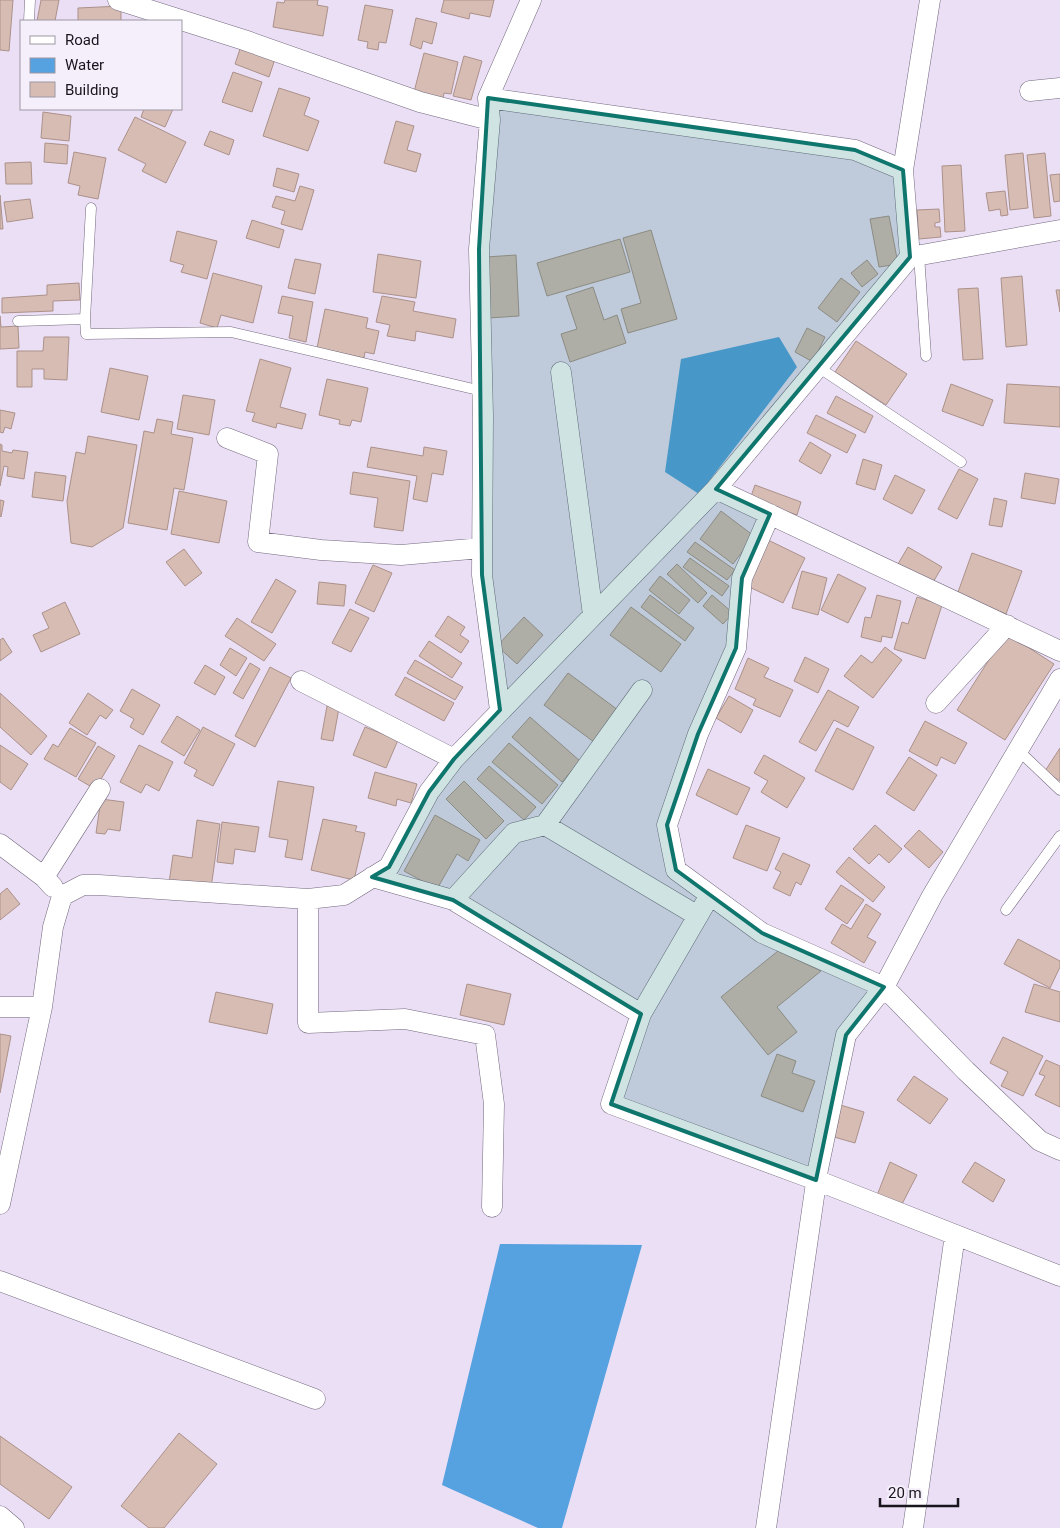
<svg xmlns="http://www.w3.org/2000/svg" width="1060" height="1528" font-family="Roboto,sans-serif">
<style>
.water{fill:#56a1df}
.building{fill:#d7bcb4;stroke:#ab9189}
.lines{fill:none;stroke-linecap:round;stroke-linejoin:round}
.service-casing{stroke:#73697d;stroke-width:11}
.minor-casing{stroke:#73697d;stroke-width:21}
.service{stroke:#fff;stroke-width:10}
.minor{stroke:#fff;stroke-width:20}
.marked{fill:#0f766e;fill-opacity:0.2;stroke:#0f766e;stroke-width:4;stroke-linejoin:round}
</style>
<rect width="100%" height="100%" fill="#ebdff6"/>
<path class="water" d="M779,337L797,367L699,494L665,472L681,359Z
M500,1244L642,1245L562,1528H538L442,1485Z"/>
<path class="building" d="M0,0H13L9,51L0,50Z
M41,0H59L55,21H37Z
M285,0H318L317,5L328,7L323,36L273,27L277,2L284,3Z
M444,0H494L490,17L470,13L469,19L441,12Z
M365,5L393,10L386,43L379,42L378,50L367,48L368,42L358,40Z
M121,6V21H78V8Z
M416,18L437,23L432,44L423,41L421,49L410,45Z
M241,46L275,59L269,77L235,64Z
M424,53L458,62L451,94L444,93L442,103L413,96Z
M464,56L482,61L471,100L453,96Z
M233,72L262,82L252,112L222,102Z
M279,88L310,98L304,115L319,121L308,151L263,136Z
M144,109H173L165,127L141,117Z
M43,112L71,116L69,141L41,138Z
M135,117L186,142L166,183L142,171L146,164L118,150Z
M396,121L414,126L407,150L421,154L416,172L384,163Z
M210,131L234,140L229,155L204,145Z
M45,143L68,145L67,164L44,162Z
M74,152L106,158L98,199L78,195L80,186L68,183Z
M1023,153L1028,208L1010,210L1005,155Z
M1045,153L1051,216L1034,218L1027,155Z
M31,162L32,184H6L5,163Z
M961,165L965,231L945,232L942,166Z
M277,168L299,174L294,192L273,186Z
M1060,174V201L1054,202L1050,175Z
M300,186L314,190L302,230L281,224L285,211L272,207L276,196L295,201Z
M1005,191L1008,215L1001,216L1000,209L989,211L986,193Z
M0,195L3,229H0Z
M30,199L33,218L7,222L4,202Z
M939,209L940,222L935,223V227H940L941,237L919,239L917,210Z
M889,216L898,264L879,267L870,219Z
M252,220L284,230L279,248L246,238Z
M651,230L677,319L628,333L621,309L641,303L623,238Z
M177,231L217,241L207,279L181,272L184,265L170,261Z
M620,239L630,272L547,296L537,263Z
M378,254L421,261L416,298L373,292Z
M516,255L519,316L489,318L486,257Z
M295,259L321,264L315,294L288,288Z
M867,260L878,274L862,287L851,273Z
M213,273L262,286L253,323L221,315L217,328L200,323Z
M1022,276L1027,345L1006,347L1001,278Z
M841,278L860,292L837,322L818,308Z
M79,283L80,300L53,301V311L2,313V298L47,295V285Z
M593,287L604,320L617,315L626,343L570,362L561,334L577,329L566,296Z
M978,288L983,359L963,360L958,289Z
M1056,290H1060V312Z
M282,296L313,302L306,342L289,338L293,316L278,313Z
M382,296L415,302L413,311L456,319L453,338L416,331L415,341L387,336L390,325L376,322Z
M325,309L368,318L366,328L379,331L374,354L365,352L364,358L317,348Z
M0,316L1,327L18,326L19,348L0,349Z
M807,328L825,337L813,362L795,352Z
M44,337H69L67,380L44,379V369H32V387H17V351H43Z
M856,341L907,374L886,405L835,372Z
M260,359L291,368L280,407L306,414L302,429L277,423L276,428L252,421L255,413L246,411Z
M110,368L148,376L139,420L101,412Z
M327,379L368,388L361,422L352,420L350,426L339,424L340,420L319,415Z
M951,384L993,400L983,426L942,411Z
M1007,384L1060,387V427L1004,423Z
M183,395L215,400L209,435L177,429Z
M836,396L873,416L865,433L827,413Z
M0,410L15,413L11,429L5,427L3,433L0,432Z
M816,415L856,435L847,453L807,433Z
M157,419L173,422L171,434L193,438L184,490L174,488L167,530L128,523L144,431L154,433Z
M88,436L137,445L123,528L92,547L71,543L67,501L76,452L85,454Z
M810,442L831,455L821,474L799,461Z
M0,444L2,445V451L12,453L13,450L28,452L24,479L7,476L8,467L4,466L0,486Z
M371,447L423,456L424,447L447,451L443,475L432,473L427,502L413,499L417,476L367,467Z
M863,459L882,465L875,490L856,484Z
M959,469L978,479L957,519L938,509Z
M35,472L66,476L63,501L32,497Z
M353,472L410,481L403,531L374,527L378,498L350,494Z
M1025,473L1059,479L1055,504L1021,498Z
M895,475L925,490L912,514L883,499Z
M755,485L801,502L797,515L750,499Z
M179,491L227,501L219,543L171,534Z
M994,498L1007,501L1002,527L989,525Z
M0,500L4,501L1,517L0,516Z
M721,511L754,536L733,564L700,539Z
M766,539L805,558L783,603L745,585Z
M695,542L735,570L727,580L687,552Z
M908,547L942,567L932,584L898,564Z
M184,549L202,573L185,586L166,562Z
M972,553L1022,571L1006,614L957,595Z
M690,558L729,586L722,596L683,567Z
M677,564L707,593L698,603L667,574Z
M373,565L392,573L374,612L355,603Z
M802,571L827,578L818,615L792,608Z
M838,574L866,588L848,623L821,610Z
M660,576L690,600L679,614L649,590Z
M276,579L296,591L272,633L251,622Z
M319,582L346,585L344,606L317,604Z
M650,595L694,628L685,641L641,607Z
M712,595L733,613L723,624L703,606Z
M877,595L901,601L892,638L882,636L881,642L861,637L865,617L871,618Z
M917,597L942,605L925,659L894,649L902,622L908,624Z
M65,602L80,634L41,652L33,635L49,628L42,613Z
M631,607L681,644L661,672L610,635Z
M350,609L369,618L351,652L332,643Z
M448,616L465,627L460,635L469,641L461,653L435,636Z
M524,617L543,635L517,664L497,646Z
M237,618L276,644L264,661L225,636Z
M1006,633L1054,664L1005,740L957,710Z
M3,638L12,652L0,661V640Z
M429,641L462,663L452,678L419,656Z
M885,647L902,660L873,698L844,676L861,655L872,663Z
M230,648L247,658L236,676L220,665Z
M805,657L829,669L818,693L794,681Z
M748,658L769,668L764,677L793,690L780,717L753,705L756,699L735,689Z
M415,660L463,687L455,700L407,673Z
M250,663L260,669L243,699L233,693Z
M205,665L225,677L215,695L194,683Z
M270,667L291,678L255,747L235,736Z
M568,673L618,710L594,742L544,705Z
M405,677L454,703L444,721L395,695Z
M132,689L160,705L143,735L130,727L134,719L120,711Z
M828,690L859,707L848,727L834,720L816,751L799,742Z
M0,693L47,736L31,755L0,727Z
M88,693L113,710L106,719L100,715L87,735L69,723Z
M729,696L753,710L741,733L716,718Z
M327,706L339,708L333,741L321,739Z
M177,716L200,730L184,756L161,742Z
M530,717L580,761L562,782L512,737Z
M925,721L967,743L955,764L941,757L937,766L909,751Z
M203,727L235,744L213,786L194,776L197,770L184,763Z
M365,727L398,740L386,768L353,755Z
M70,728L96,743L76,777L44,759L53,744L58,747Z
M837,728L874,747L853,790L815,771Z
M509,743L558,785L542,804L492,762Z
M0,745L28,764L11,790L0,782Z
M139,745L173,762L159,791L146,784L141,793L120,782Z
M98,746L115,756L95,789L78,779Z
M1060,748V781L1045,771Z
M764,755L805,778L787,808L761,792L768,781L754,773Z
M909,757L937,775L914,811L886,793Z
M489,766L536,807L524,820L477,779Z
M708,769L750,788L737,815L696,795Z
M375,772L417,784L411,803L397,799L396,806L368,798Z
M278,781L314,787L302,860L285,857L288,840L269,837Z
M464,781L504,821L486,839L446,799Z
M101,799L124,802L120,831L108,829L105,834L96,833Z
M435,815L480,840L468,861L457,854L437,889L404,871Z
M323,819L357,826L355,831L365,833L354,880L311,870Z
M197,820L220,824L211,888L169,883L173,855L192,858Z
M222,822L259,827L255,852L235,849L233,864L217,862Z
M746,825L780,838L767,871L733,858Z
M875,825L902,849L889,863L879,854L869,864L853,849Z
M919,830L943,852L929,868L904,846Z
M783,853L810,865L801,885L796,882L790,896L773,888L781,872L775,869Z
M849,857L885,887L873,902L836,872Z
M841,885L864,900L847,924L825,909Z
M7,888L20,904L0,920V894Z
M866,904L881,914L867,937L876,942L864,963L831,943L842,924L851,929Z
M1018,939L1060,961V967L1050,988L1004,964Z
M778,951L821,971L777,1007L797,1032L768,1055L721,997Z
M467,984L511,994L504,1025L460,1015Z
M1034,984L1060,992V1022L1025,1012Z
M216,992L273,1004L267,1034L209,1022Z
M0,1034L11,1036L0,1093Z
M1003,1037L1043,1056L1023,1096L1001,1086L1008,1072L990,1063Z
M777,1054L796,1061L792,1073L815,1081L803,1112L761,1096Z
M1046,1060L1060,1066V1107L1035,1095L1045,1076L1039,1074Z
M914,1076L948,1099L930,1124L897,1100Z
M837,1104L864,1112L855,1143L834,1137L839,1119L833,1117Z
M890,1162L917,1175L901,1206L876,1198Z
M975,1162L1005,1180L993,1202L962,1182Z
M179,1433L217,1464L164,1528H149L121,1506Z
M0,1436L72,1487L49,1519L0,1484Z"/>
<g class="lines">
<defs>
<path id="service" d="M29,21L30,0
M91,208L85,319L86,334L231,332L482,391
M919,255L926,356
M18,321L85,319
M818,367L961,462
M1018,750L1060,790
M1006,910L1060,836"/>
<path id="minor" d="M118,0L244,40L420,102L490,120
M1030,91L1060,88
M488,98L855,150L903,170L910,257
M903,170L930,0
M561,372L593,615
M227,438L268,454L258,542L321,550L401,555L482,548
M716,489L1060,651
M770,514L742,578L736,648L698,734L667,825L676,870L762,933L884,987L966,1071L1040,1141L1060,1150
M301,681L454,759
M936,703L1007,625
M500,710L482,575L483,416L479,249L490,120L488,98L531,0
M545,825L698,916
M0,844L44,877L53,887
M44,877L100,789
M372,877L453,900L641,1014
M710,895L641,1014L611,1104L816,1180L1060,1276
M308,899V1023L405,1019L485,1035L494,1104L492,1207
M453,900L514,833L545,825L642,690
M0,1007H42
M0,1204L42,1007L53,927L62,896L83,885H99L308,899L344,895L389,867L429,792L454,759L716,489L910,257L1060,230
M0,1281L315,1399
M0,1516L14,1528
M766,1528L818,1169L846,1035L884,987L932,896L1060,679
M913,1528L955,1235"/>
</defs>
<use href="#service" class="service-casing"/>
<use href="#minor" class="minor-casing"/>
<use href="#service" class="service"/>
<use href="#minor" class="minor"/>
</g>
<path class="marked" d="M488,98L855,150L903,170L910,257L716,489L770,514L742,578L736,648L698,734L667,825L676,870L762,933L884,987L846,1035L816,1180L611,1104L641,1014L453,900L372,877L389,867L429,792L454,759L500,710L482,575L479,249Z"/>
<rect x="20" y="20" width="162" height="90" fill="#f5effc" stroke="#9d98a3"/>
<rect x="30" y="36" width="25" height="8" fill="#ffffff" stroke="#9d98a3"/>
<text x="65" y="45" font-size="15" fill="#19151d">Road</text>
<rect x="30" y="58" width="25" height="15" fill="#56a1df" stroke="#9d98a3"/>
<text x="65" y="70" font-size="15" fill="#19151d">Water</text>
<rect x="30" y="82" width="25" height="15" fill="#d7bcb4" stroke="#9d98a3"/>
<text x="65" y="95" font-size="15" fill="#19151d">Building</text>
<path d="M880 1498v8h78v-8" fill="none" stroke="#19151d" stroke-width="2.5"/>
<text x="888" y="1498" font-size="15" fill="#19151d" stroke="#f5effc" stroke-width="4" paint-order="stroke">20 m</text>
</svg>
